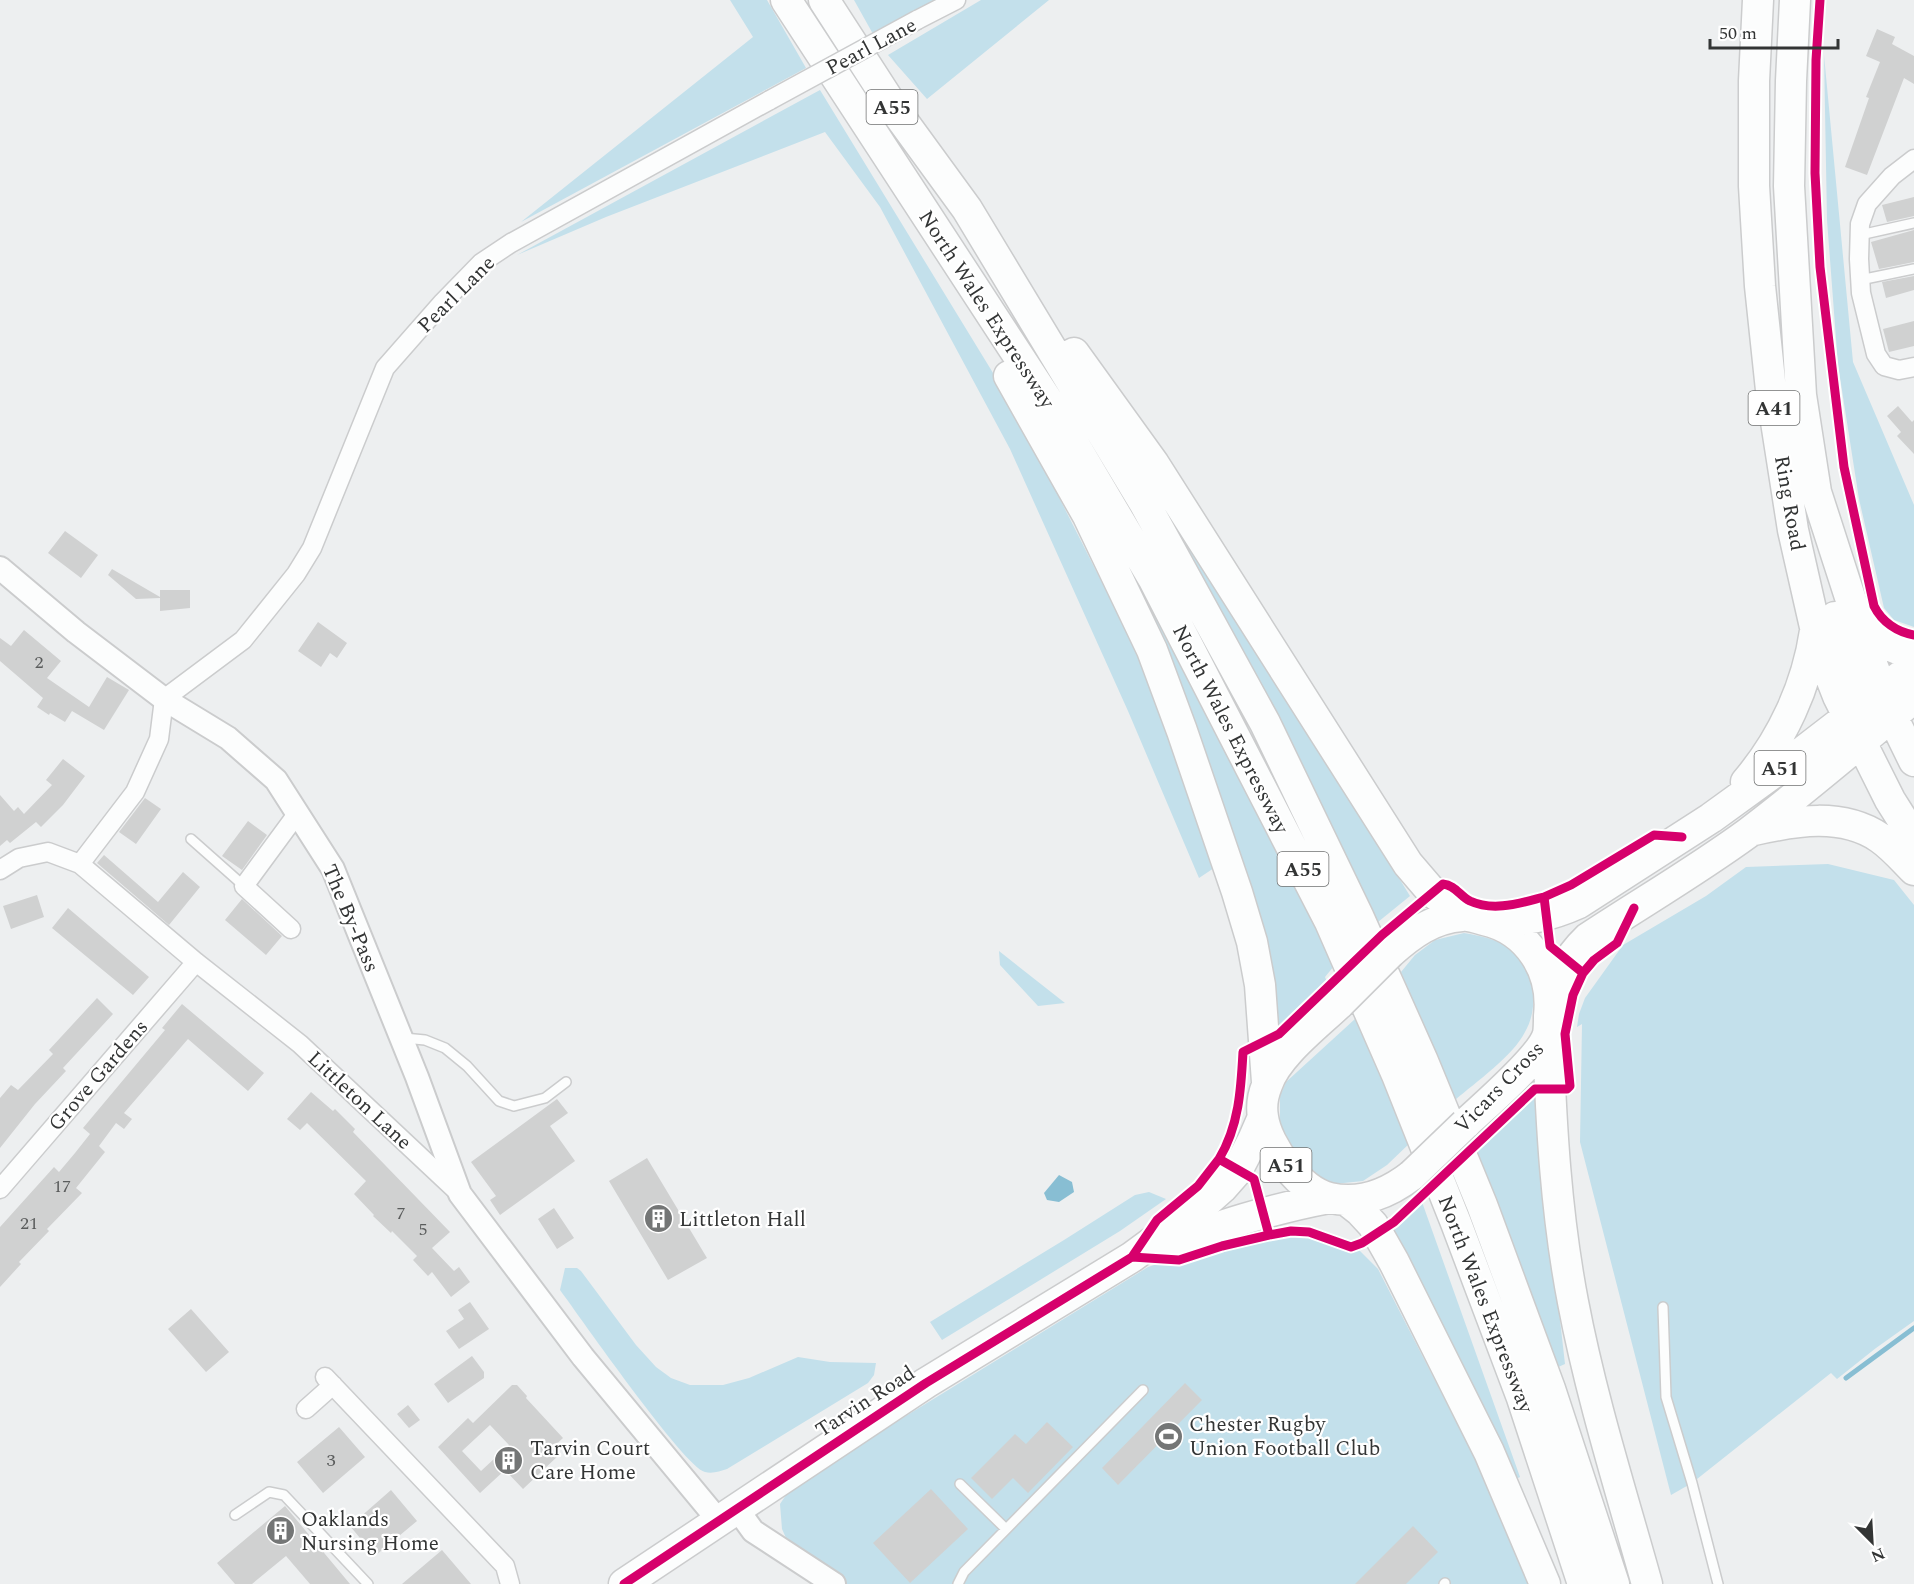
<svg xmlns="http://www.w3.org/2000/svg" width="1914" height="1584" font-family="Spectral,serif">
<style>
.green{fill:#c3e0eb}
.water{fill:#88bed3}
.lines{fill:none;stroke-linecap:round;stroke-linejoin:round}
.stream{stroke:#88bed3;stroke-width:5}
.building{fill:#d0d1d1;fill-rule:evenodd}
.service-casing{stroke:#cbcccd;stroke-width:12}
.minor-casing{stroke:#cbcccd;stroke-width:21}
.tertiary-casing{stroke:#cbcccd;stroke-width:26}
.trunk-casing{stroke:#cbcccd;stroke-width:33}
.service{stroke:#fcfdfd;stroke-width:9}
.minor{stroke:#fcfdfd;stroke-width:18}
.tertiary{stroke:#fcfdfd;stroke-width:22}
.trunk{stroke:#fcfdfd;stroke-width:30}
.minor-bridge-casing{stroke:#cbcccd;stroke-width:21;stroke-linecap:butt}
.trunk-bridge-casing{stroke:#cbcccd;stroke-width:33;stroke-linecap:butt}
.minor-bridge{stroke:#fcfdfd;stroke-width:18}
.trunk-bridge{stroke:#fcfdfd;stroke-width:30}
.cycleway-casing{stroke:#fff;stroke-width:13}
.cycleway{stroke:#d6006c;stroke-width:9}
.labels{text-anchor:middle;stroke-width:4.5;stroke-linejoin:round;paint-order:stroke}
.number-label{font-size:18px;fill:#5a5c5c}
.shield{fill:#fff;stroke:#707272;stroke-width:1.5}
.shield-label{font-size:20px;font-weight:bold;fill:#333535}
.street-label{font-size:21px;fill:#333535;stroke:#fff}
.poi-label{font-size:21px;fill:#333535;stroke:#fff;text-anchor:start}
</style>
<rect width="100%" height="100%" fill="#edeff0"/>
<path class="green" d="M730,0H767L806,68L521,222L753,37Z
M854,0H934L873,34Z
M981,0H1049L927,99L888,55Z
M1824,55L1853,362L1914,505V627L1894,620L1884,608L1859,499L1838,365L1827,220Z
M820,90L1012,404L1133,644L1186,783L1214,868L1199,878L1128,711L1010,449L880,207L825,132L606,217L517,255Z
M1150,473L1410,896L1378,922L1292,746L1142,479Z
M1089,488L1242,774L1334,966L1325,977L1327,982L1274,1033L1251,886L1188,713Z
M1828,864L1894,880L1914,905V1321L1876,1348L1837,1379L1831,1373L1692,1483L1671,1495L1580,1142L1582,1024L1577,1027L1579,1014L1585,998L1623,945L1706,896L1746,867Z
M1464,933C1480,936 1495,938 1508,948C1533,968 1541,1004 1525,1032C1513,1056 1476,1082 1455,1100L1401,972L1415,955L1435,940Z
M999,951L1065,1003L1038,1006L1000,965Z
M1355,1019L1411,1142L1387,1165L1363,1181L1334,1184L1324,1181L1297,1161L1280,1125V1096L1286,1082Z
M1535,1098L1565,1364L1556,1368L1476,1152Z
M1149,1192L1166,1199L1120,1231L942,1340L930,1322L1064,1240L1135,1195Z
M1422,1202L1520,1477L1516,1479L1464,1367L1392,1231Z
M1279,1228L1318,1229L1352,1243L1378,1269L1491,1490L1532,1584H846L790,1547L782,1529L780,1504L792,1486L1148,1267L1202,1249Z
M565,1268H577L581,1271L636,1345L656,1367L671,1378L690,1385H723L749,1378L798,1357L830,1362L876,1363L874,1375L868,1383L727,1469C720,1471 713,1474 705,1472C684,1467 580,1317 560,1290Z"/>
<path class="water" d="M1059,1175L1072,1182L1074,1192L1059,1202L1047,1200L1044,1193Z"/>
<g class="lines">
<path class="stream" d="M1846,1378L1914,1328"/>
</g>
<path class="building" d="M1877,29L1895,37L1892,44L1914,56V84L1904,78L1867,175L1845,167L1869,98L1866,97L1880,62L1866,56Z
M1914,197V216L1887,222L1882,205Z
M1914,230V262L1879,269L1871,242Z
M1914,276V290L1886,298L1882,282Z
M1914,321V346L1889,352L1883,329Z
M1898,406L1912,422L1914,420V454L1897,436L1901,432L1887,416Z
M65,531L98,555L81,578L48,553Z
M112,569L160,597V590H190V608L160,611V598L136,599L108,575Z
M318,622L347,643L337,658L330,653L321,667L298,651Z
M24,630L61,661L47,678L89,707L107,677L129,690L104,730L72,711L65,722L50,713L49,715L37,707L43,698L0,661V638L11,646Z
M63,759L85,776L63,805L41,827L36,822L10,843L7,840L0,846V795L14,811L18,807L24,814L52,785L46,780Z
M145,798L161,809L136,844L119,832Z
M248,821L267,835L242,870L222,856Z
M104,855L158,902L183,872L200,887L169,925L97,863Z
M37,895L44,917L11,929L3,906Z
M242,899L282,936L266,955L225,920Z
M68,908L149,977L133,995L52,928Z
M97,998L113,1014L63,1068L66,1071L35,1104L0,1148V1098L11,1085L18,1090L53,1054L49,1050Z
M182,1004L264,1073L248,1091L188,1039L124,1113L132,1119L124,1129L116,1123L99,1146L105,1152L76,1188L82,1193L47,1229L49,1231L19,1262L21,1264L0,1287V1227L54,1167L59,1172L75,1153L90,1134L83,1128L165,1030L162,1028Z
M311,1092L333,1111L335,1109L355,1129L353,1132L450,1232L432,1248L454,1271L459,1267L470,1282L451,1297L432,1272L428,1276L413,1260L417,1256L392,1231L391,1233L373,1216L374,1215L354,1194L366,1181L307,1123L300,1130L287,1119Z
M557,1099L568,1113L550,1126L575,1161L500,1215L490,1200L496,1196L471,1162Z
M647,1158L707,1258L668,1280L609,1181Z
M554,1208L574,1238L557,1249L538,1219Z
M470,1302L489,1329L459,1349L446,1331L464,1319L458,1310Z
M191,1309L229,1352L206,1372L168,1329Z
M472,1356L484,1372V1378L448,1403L434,1384Z
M1185,1383L1202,1400L1118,1485L1102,1468Z
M512,1385H517L527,1396L526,1398L563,1438L552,1448L559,1455L523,1489L505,1470L480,1493L438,1447L468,1418L473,1423ZM490,1425L509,1445L481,1471L462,1451Z
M408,1405L420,1420L409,1428L397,1414Z
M1047,1422L1073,1447L1028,1493L1013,1478L992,1499L971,1478L1015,1434L1026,1444Z
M339,1427L365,1457L323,1493L297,1462Z
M931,1489L968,1529L910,1583L873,1543Z
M391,1490L417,1521L375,1556L350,1526Z
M285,1506L350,1584H310L286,1556L252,1584H235L217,1563Z
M1413,1526L1438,1552L1406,1584H1355Z
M442,1550L471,1584H402Z"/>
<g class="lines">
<defs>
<path id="service" d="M1860,235L1914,223
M1860,280L1914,269
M191,839L244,886
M404,1038L425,1040L445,1048L467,1066L499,1101L514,1106L545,1098L566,1082
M1663,1307L1666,1397L1692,1483L1718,1584
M960,1484L1006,1529
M235,1515L269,1492L284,1495L368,1584
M958,1584L964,1572L1143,1390
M1444,1584L1445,1583"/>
<path id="minor" d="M917,20L956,0
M1914,159L1892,176L1867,204L1860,224L1859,259L1861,293L1876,354L1884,366L1899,370L1914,367
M0,870L19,858L48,852L80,864
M291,929L244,886L297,814
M0,1189L196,962
M460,1194L300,1044L196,962L80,864L135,792L159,739L164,699L243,640L296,574L312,548L385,368L443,302L481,263L511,243L770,100
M325,1377L505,1566L510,1584
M306,1409L333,1385"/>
<path id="tertiary" d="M0,568L76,632L164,699L228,738L276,780L333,869L417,1077L460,1194L583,1357L719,1521
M737,1509L753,1531L834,1584"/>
<path id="trunk" d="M786,0L1053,409L1153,578L1330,922L1397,1075L1456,1223L1522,1398L1583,1584
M824,0L897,113L967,209L1145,504L1265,723L1359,918L1422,1059L1482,1205L1550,1389L1614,1584
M1758,0L1754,81V186L1760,286L1771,390L1793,530L1815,627L1829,673L1838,696L1890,800L1914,838
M1795,0L1791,81L1789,186L1801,395L1816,492L1870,659L1892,716L1914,761
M1074,353L1154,464L1408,864L1432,892L1463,915
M1009,376L1088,516L1152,650L1182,731L1237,892L1252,942L1260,985L1267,1082
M1835,617L1860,704
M1856,617C1872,636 1888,650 1914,652
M1746,782C1782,740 1807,686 1815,631
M1754,830C1795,821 1842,812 1880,838C1893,847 1903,859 1914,870
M1492,922C1527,920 1548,917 1579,903L1711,818L1805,750L1914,666
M1390,953C1411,934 1433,918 1462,916C1468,915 1477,918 1484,920C1529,930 1554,972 1549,1016C1549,1022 1549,1029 1548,1034C1542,1057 1484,1106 1465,1124
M1340,1003C1317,1025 1277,1055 1267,1085C1263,1095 1261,1106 1263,1117C1267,1146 1300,1191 1330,1198C1360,1205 1389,1193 1412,1175
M1550,1010C1556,981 1566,959 1588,938C1641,903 1696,871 1748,833C1805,790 1859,743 1914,698
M1548,1035C1551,1124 1556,1214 1573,1302C1591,1397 1621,1491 1647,1584
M1346,1200L1360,1211L1373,1225L1394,1262L1489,1452L1545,1584
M1161,1247C1216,1227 1270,1209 1329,1198
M624,1584L926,1383L1132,1257L1204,1204L1222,1188L1237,1171L1253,1140L1263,1117"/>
</defs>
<use href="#service" class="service-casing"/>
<use href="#minor" class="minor-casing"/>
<use href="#tertiary" class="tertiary-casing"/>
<use href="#trunk" class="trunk-casing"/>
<use href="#service" class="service"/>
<use href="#minor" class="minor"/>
<use href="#tertiary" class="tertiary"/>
<use href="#trunk" class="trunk"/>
<defs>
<path id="minor-bridge" d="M770,100L917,20"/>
<path id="trunk-bridge" d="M1340,1003L1390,953
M1412,1175L1465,1124"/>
</defs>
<use href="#minor-bridge" class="minor-bridge-casing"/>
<use href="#trunk-bridge" class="trunk-bridge-casing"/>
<use href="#minor-bridge" class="minor-bridge"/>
<use href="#trunk-bridge" class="trunk-bridge"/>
<defs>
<path id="cycleway" d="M1820,0L1816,60L1815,173L1820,267L1844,467L1874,606C1882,622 1897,632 1914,635
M1443,884C1455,885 1460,896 1470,901C1494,912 1520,903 1544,897L1550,946L1583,973L1573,995L1565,1034L1570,1086L1567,1089H1535L1394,1222L1362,1243L1351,1247L1309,1232L1291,1231L1269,1235L1254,1179L1219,1159C1239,1126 1241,1089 1243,1052L1279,1034L1382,935Z
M1544,897L1571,885L1654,835L1682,837
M1583,973L1594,960L1617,943L1634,908
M1132,1257L1179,1260L1222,1246L1269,1235
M624,1584L926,1383L1132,1257L1157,1220L1198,1186L1219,1159"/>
</defs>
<use href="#cycleway" class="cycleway-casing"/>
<use href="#cycleway" class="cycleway"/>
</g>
<defs>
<symbol id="building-disc" viewBox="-11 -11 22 22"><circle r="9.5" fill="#747676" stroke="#fff"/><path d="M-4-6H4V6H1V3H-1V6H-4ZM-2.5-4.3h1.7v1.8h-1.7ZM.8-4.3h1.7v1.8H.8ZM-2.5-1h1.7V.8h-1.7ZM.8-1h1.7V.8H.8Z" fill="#fff"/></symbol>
<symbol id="stadium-disc" viewBox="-11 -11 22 22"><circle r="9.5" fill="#747676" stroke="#fff"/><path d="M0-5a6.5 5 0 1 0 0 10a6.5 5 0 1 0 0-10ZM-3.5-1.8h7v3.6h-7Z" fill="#fff"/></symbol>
</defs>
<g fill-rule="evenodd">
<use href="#building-disc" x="642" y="1202" width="33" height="33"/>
<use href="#stadium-disc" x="1152" y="1420" width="33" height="33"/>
<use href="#building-disc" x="492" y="1444" width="33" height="33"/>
<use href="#building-disc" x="264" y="1514" width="33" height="33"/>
</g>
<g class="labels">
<g class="number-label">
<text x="39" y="668">2</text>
<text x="62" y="1192">17</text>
<text x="401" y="1219">7</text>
<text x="29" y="1229">21</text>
<text x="423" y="1235">5</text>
<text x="331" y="1466">3</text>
</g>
<g class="shield">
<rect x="866.5" y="90" width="51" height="34" rx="4.5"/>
<rect x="1748.5" y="391" width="51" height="34" rx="4.5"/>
<rect x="1754.5" y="751" width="51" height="34" rx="4.5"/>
<rect x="1277.5" y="852" width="51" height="34" rx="4.5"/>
<rect x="1260.5" y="1148" width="51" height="34" rx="4.5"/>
</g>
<g class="shield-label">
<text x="892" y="114">A55</text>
<text x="1774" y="415">A41</text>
<text x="1780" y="775">A51</text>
<text x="1303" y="876">A55</text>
<text x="1286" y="1172">A51</text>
</g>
<g class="street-label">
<text transform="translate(871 46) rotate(-28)" y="7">Pearl Lane</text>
<text transform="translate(456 294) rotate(-45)" y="7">Pearl Lane</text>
<text transform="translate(987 309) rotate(57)" y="7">North Wales Expressway</text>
<text transform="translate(1790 503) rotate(80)" y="7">Ring Road</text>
<text transform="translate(1231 729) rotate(63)" y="7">North Wales Expressway</text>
<text transform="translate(351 918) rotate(67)" y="7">The By-Pass</text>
<text transform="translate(98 1075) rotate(-49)" y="7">Grove Gardens</text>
<text transform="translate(1499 1087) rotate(-46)" y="7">Vicars Cross</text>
<text transform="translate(360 1100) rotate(43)" y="7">Littleton Lane</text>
<text transform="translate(1486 1304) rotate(69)" y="7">North Wales Expressway</text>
<text transform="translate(865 1401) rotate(-33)" y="7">Tarvin Road</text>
</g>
<g class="poi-label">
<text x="679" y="1226">Littleton Hall</text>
<text x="1189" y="1431">Chester Rugby<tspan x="1189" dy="24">Union Football Club</tspan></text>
<text x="530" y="1455">Tarvin Court<tspan x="530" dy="24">Care Home</tspan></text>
<text x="301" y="1526">Oaklands<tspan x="301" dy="24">Nursing Home</tspan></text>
</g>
</g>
<g transform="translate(1872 1542) rotate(156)" stroke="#ffffff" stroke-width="4.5" paint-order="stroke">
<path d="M0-4.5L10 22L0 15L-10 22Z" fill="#333535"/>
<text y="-9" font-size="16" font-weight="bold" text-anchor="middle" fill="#333535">N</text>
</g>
<path d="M1710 39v9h128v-9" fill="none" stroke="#333535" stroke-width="3"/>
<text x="1719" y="39" font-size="18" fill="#333535" stroke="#ffffff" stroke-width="4.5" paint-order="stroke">50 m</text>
</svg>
